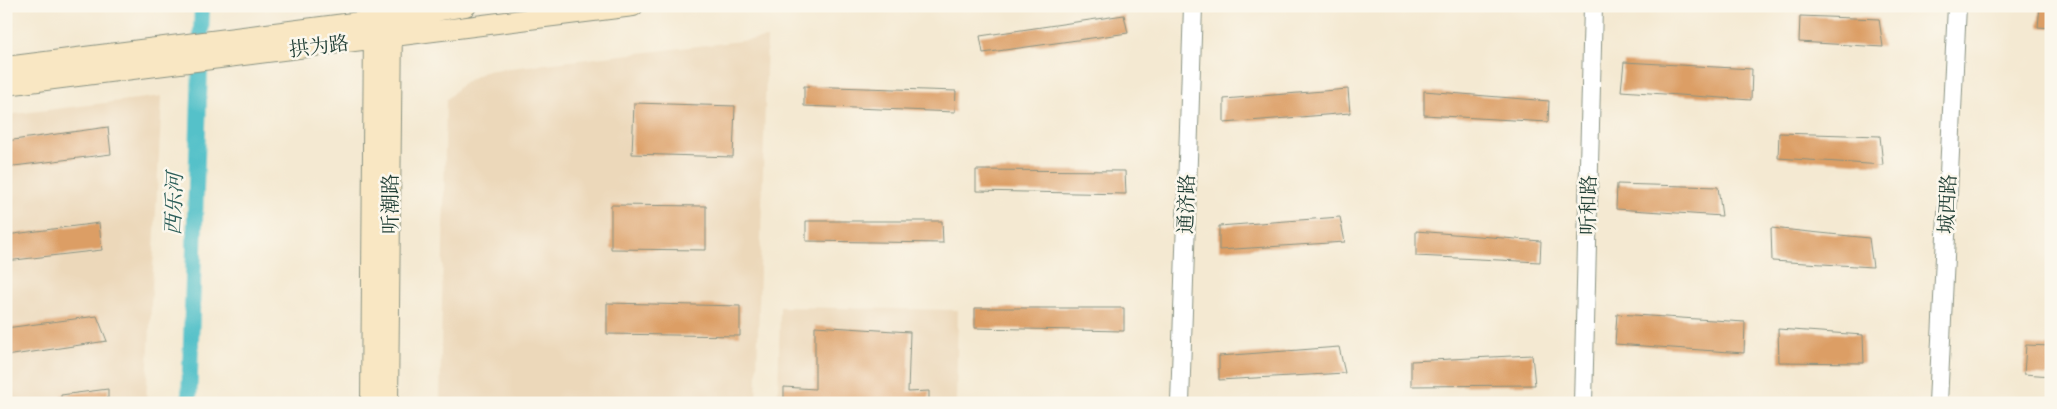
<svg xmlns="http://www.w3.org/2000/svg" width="2057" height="409" font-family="'IM FELL English','Noto Serif SC',serif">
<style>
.built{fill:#ecd8ba}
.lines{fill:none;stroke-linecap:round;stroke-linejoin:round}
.canal{stroke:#54c1c9;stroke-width:16}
.building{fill:#dc9e65}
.tertiary-casing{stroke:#8a9383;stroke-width:20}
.secondary-casing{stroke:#8a9383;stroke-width:22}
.tertiary{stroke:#fff;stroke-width:18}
.secondary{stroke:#f9e7c3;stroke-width:20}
.labels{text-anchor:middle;stroke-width:5;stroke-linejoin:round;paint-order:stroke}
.street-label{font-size:20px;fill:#1f3d34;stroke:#fbf7ec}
.water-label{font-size:21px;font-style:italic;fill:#2c5e59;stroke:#fbf7ec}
</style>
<rect width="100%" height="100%" fill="#fbf7ec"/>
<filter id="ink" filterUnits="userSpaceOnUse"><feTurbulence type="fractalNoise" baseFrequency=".02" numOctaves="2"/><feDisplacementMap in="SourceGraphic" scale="10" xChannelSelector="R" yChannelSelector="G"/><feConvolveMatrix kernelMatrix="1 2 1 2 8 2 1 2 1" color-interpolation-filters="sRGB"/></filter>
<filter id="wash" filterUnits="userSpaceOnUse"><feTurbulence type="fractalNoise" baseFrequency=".0096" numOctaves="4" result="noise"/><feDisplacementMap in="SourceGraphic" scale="20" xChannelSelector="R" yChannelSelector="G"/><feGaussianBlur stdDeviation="1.12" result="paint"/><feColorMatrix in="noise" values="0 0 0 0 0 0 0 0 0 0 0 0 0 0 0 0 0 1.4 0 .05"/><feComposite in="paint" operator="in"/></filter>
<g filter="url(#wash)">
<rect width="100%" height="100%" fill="#f4e9d2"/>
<path class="built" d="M767,38L756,403H440L446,100L463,83L486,71Z
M162,96L146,403H6V115Z
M780,307L958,310L956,403H778Z"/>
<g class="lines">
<path class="canal" d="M189,403L202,6"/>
</g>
<g id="blocks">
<path class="building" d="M2040,6H2051V28L2038,27Z
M1124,15L1128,33L983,53L980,36Z
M1800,16L1879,19L1883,47L1799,42Z
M1624,62L1752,69L1751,100L1621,91Z
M804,86L956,91L955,112L804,106Z
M1348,89L1350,113L1224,123V99Z
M1424,91L1549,101L1548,122L1424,115Z
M634,103L735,106L733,157L632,154Z
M108,127L111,154L6,167V141Z
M1779,133L1880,136L1883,165L1778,158Z
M976,170L1125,171L1126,194L976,191Z
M1617,184L1718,187L1722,216L1616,209Z
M611,205L706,206V250L611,249Z
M1340,217L1345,242L1219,250V226Z
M806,221H942L943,243L806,241Z
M99,223L102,250L6,261V235Z
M1771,228L1869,238L1873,267L1772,261Z
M1416,231L1541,241L1540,262L1416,256Z
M607,303L740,306V336L607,334Z
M975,308H1124V331L975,328Z
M1617,314L1745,322L1744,353L1615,344Z
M97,316L107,341L6,356V328Z
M815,326L910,332L908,392L929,391V403H784V387L815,389Z
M1778,329L1863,335L1864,363L1779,362Z
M2026,345L2051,346V376L2024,374Z
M1339,347L1345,373L1219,380V356Z
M1532,355L1535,385L1411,386V361Z
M108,389V403H61V395Z"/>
</g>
</g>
<g filter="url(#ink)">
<use href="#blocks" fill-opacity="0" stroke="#8a9383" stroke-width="1"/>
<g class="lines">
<defs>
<path id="tertiary" d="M1180,403L1193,6
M1583,403L1593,6
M1938,403L1957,6"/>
<path id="secondary" d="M6,67L392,18L466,6
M6,85L633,6
M371,403L374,26
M388,403L392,23"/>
</defs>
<use href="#tertiary" class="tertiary-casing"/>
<use href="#secondary" class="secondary-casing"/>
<use href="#tertiary" class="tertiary"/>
<use href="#secondary" class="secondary"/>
</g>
</g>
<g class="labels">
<g class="street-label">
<text transform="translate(319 46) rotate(-7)" y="7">拱为路</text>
<text transform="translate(390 204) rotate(-90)" y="7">听潮路</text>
<text transform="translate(1186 204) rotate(-88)" y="7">通济路</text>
<text transform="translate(1947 204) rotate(-87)" y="7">城西路</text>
<text transform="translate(1588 205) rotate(-89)" y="7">听和路</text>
</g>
<g class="water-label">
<text transform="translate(174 204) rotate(-88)" y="7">西乐河</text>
</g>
</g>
<rect width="2057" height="409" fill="none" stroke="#fbf7ec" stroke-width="25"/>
</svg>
